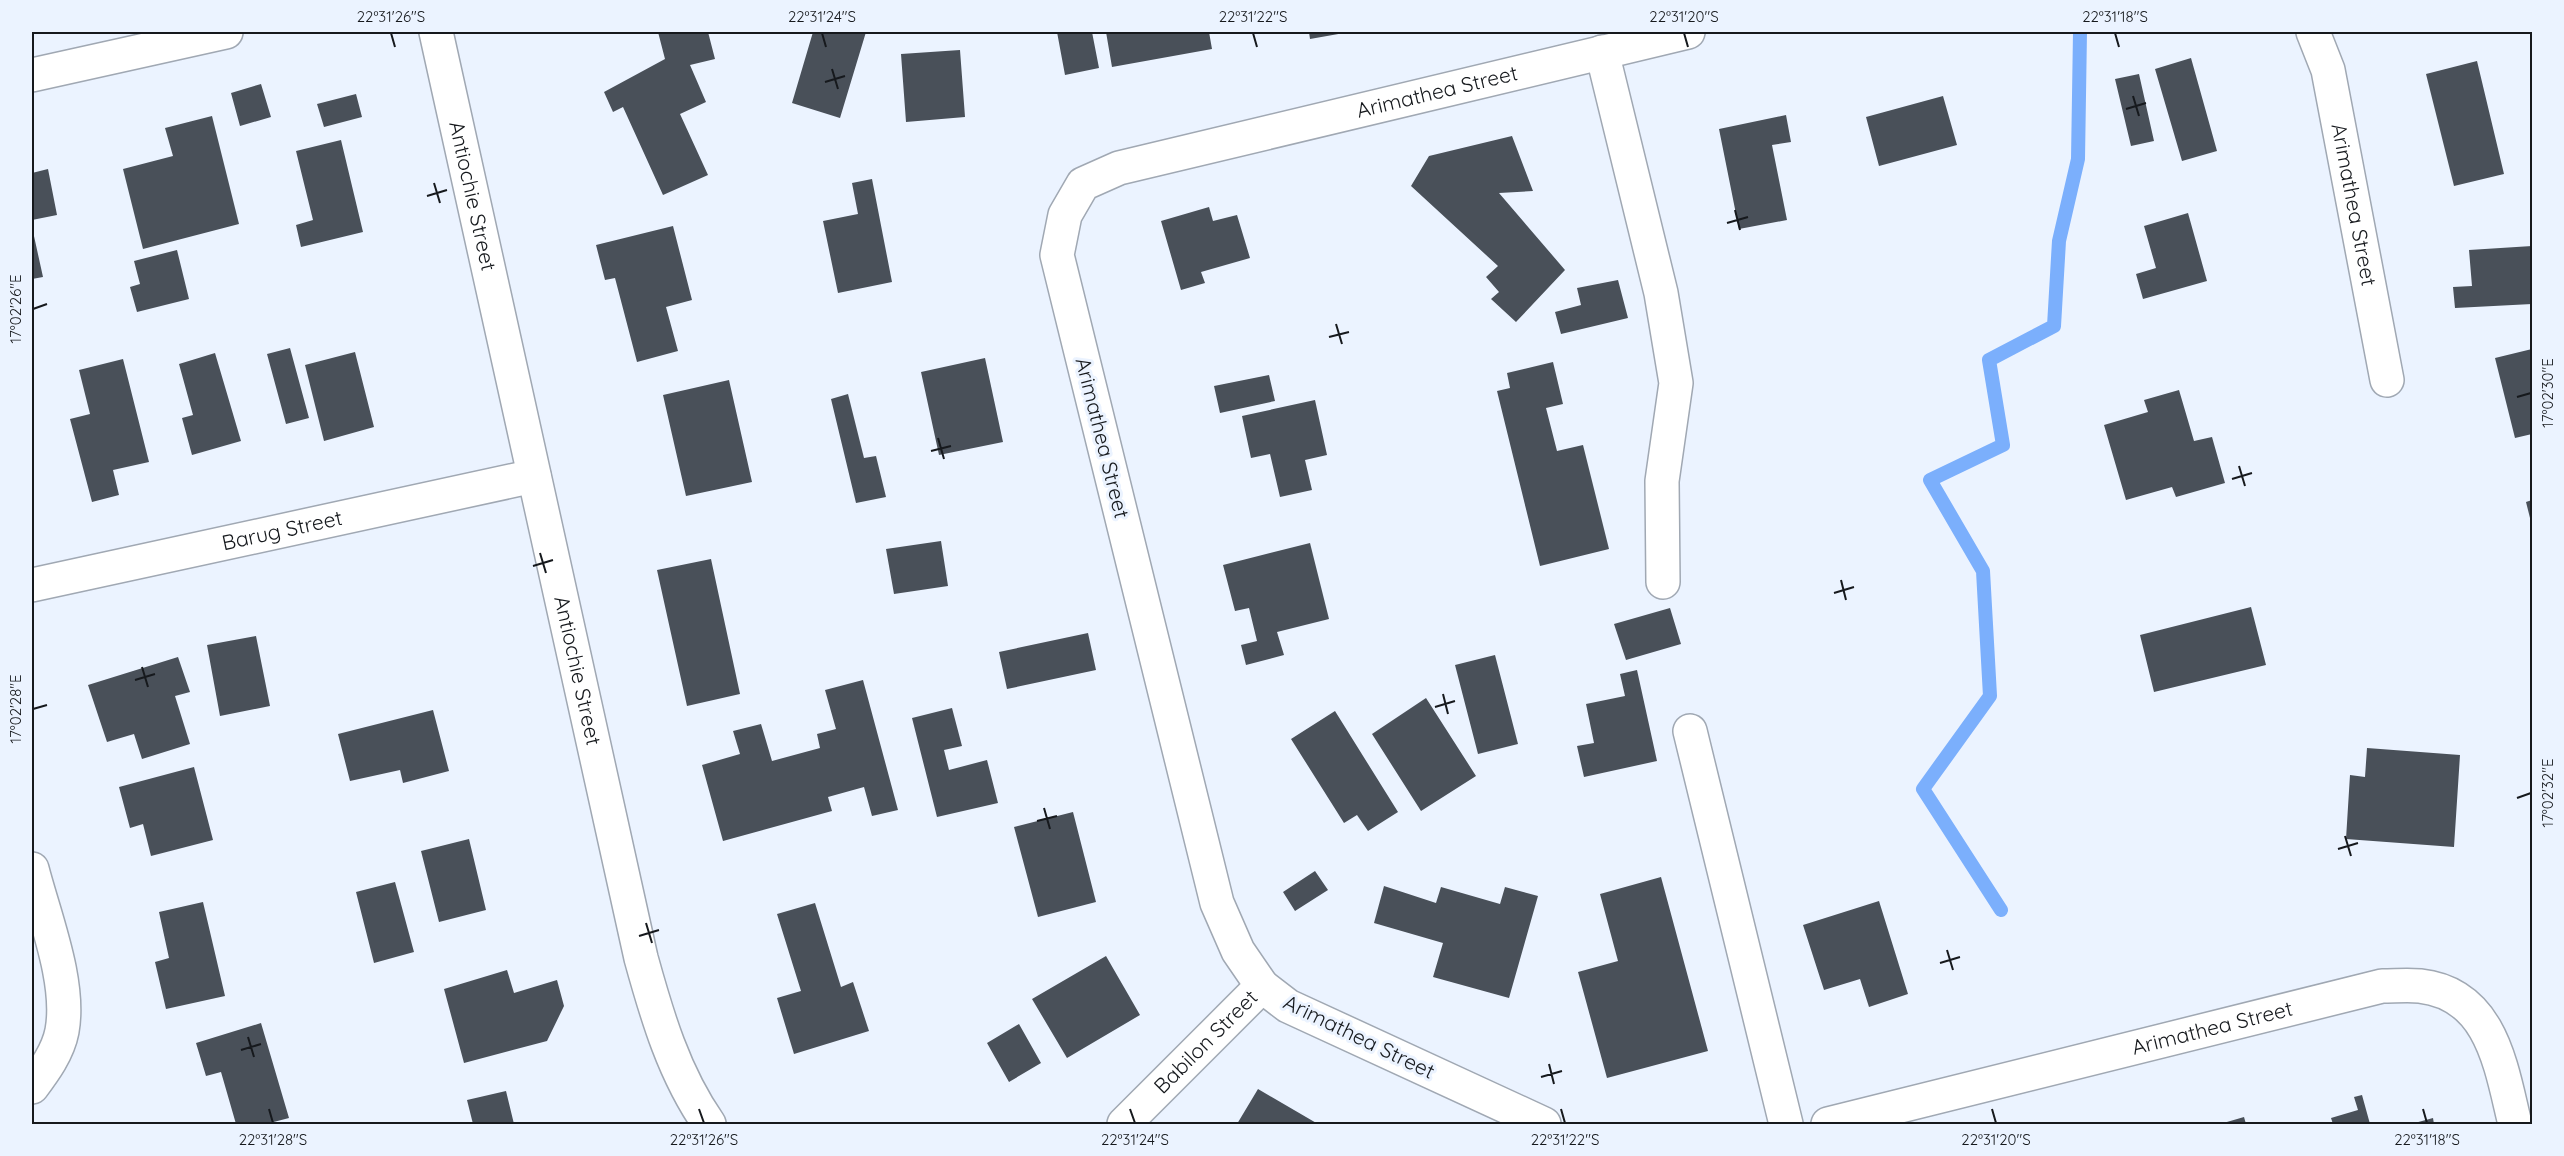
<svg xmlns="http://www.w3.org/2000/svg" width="2564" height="1156" font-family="Quicksand,sans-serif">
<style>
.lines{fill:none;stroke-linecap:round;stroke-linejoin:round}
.stream{stroke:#7baffc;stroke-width:14}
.building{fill:#495059}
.street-casing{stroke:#a0a8b3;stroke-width:36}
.secondary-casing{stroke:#a0a8b3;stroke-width:36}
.street{stroke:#fff;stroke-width:33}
.secondary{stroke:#fff;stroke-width:33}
.ticks{fill:none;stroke:#16191d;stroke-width:2}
.labels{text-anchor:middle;stroke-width:6;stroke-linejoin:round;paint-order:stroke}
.street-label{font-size:21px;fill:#16191d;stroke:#ebf3ff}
.neatline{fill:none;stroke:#16191d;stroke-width:2}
.ticks-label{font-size:15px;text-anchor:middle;fill:#16191d}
</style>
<rect width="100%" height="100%" fill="#ebf3ff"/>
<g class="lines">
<path class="stream" d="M2001,910L1923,789L1990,696L1983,571L1930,480L2003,445L1989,360L2054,326L2059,241L2078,159L2080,32"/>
</g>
<path class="building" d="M658,32H708L715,59L690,65L706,102L680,114L708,175L663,195L623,107L613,112L604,92L665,59Z
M813,32H866L840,118L792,103Z
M1057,32H1092L1099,68L1065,75Z
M1106,32H1209L1212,49L1112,67Z
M1309,32H1344V33L1310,39Z
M960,50L965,117L906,122L901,54Z
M2191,58L2217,151L2182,161L2155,69Z
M2477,61L2504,174L2454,186L2426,74Z
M2139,74L2154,141L2131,146L2115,79Z
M261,84L271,117L240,126L231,93Z
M356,94L362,117L324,127L317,104Z
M1943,96L1957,145L1879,166L1866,117Z
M1786,115L1791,142L1772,145L1787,220L1739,229L1719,129Z
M212,116L239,224L143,249L123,169L173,156L165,128Z
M1512,136L1533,191L1499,193L1565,270L1516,322L1491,299L1499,292L1486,277L1498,266L1411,186L1429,156Z
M341,140L363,232L301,247L296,225L313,220L296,151Z
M48,169L57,215L32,220V173Z
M872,179L892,282L838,293L823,221L858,214L852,183Z
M1209,207L1213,221L1237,215L1250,258L1201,272L1205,283L1181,290L1161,221Z
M2188,213L2207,281L2143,299L2136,274L2156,268L2144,226Z
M673,226L692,300L666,307L678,351L637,362L615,278L605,280L596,245Z
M32,227L43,277L32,279Z
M2532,246V304L2455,308L2453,287L2472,286L2469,250Z
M177,250L189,299L137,312L130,287L140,284L134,261Z
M1618,280L1628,318L1561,334L1555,312L1581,305L1577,288Z
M290,348L309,418L286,424L267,354Z
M2532,349V434L2515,438L2495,358Z
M355,352L374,427L324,441L305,365Z
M215,353L241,441L192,455L182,418L193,415L179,364Z
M985,358L1003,442L939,455L921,372Z
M123,359L149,462L113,470L119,495L92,502L70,419L90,414L79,370Z
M1553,362L1563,404L1546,408L1557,451L1583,445L1609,549L1540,566L1497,391L1510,388L1507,373Z
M1269,375L1275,401L1220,413L1214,386Z
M729,380L752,482L686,496L663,395Z
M2179,390L2194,441L2212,437L2225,483L2176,497L2172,487L2126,500L2104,425L2148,412L2144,400Z
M848,394L864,458L876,456L886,497L856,503L831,399Z
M1315,400L1327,455L1305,460L1312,490L1280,497L1270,454L1251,458L1242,416Z
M2532,500V526L2526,502Z
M941,541L948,586L894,594L886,549Z
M1310,543L1329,619L1277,632L1284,655L1246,665L1241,645L1257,641L1249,608L1235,611L1223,565Z
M711,559L740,694L687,706L657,570Z
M2251,607L2266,665L2154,692L2140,635Z
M1670,608L1681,644L1626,660L1614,624Z
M1088,633L1096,670L1007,689L999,652Z
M256,636L270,706L220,716L207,645Z
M1495,655L1518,744L1478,754L1455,665Z
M178,657L190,692L175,696L190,744L142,759L134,734L107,742L88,685Z
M1637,670L1657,761L1584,777L1577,746L1594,743L1586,704L1625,696L1620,674Z
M863,680L898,810L872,816L864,787L828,797L832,811L723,841L702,765L740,754L733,731L761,724L772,761L820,748L817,734L836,729L825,690Z
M1426,698L1476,776L1421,811L1372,734Z
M952,708L962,746L944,750L949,770L987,760L998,803L937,817L912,718Z
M433,710L449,771L403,783L400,770L350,781L338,734Z
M1335,711L1398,812L1368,831L1357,815L1344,823L1291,739Z
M2367,748L2460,755L2454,847L2346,839L2350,775L2365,777Z
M194,767L213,840L151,856L143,824L130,828L119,787Z
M1073,812L1096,902L1038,917L1014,827Z
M469,839L486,910L439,922L421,851Z
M1315,871L1328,890L1295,911L1283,892Z
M1661,877L1708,1051L1607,1078L1578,972L1618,961L1600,894Z
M395,882L414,952L374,963L356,892Z
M1384,886L1436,903L1441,887L1500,904L1505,887L1538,896L1509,998L1433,977L1443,943L1374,923Z
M1879,901L1908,994L1869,1007L1860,979L1824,990L1803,925Z
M203,902L225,996L166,1009L155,962L169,958L159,912Z
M815,903L841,987L853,982L869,1031L794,1054L777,998L801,991L777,914Z
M1106,956L1140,1015L1067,1058L1032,999Z
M507,970L514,993L557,980L564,1006L547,1041L464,1063L444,989Z
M261,1023L289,1118L266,1124H236L221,1072L206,1076L196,1043Z
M1019,1024L1041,1063L1009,1082L987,1043Z
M1258,1089L1318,1124H1237Z
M506,1091L514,1124H473L467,1100Z
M2362,1095L2370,1124H2333L2331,1118L2358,1110L2354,1097Z
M2244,1117L2246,1124H2220Z
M2433,1118L2434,1124H2411Z"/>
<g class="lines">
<defs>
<g id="street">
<path id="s1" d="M436,32L641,958C657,1016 674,1074 709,1124"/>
<path id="s2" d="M2313,32L2328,70L2387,380"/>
<path d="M1602,52L1661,293L1676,383L1662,481L1663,582"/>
<path id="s3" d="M32,585L534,476"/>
<path d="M1690,731L1786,1124"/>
<path d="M32,869C44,916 71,982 62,1031C58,1052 44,1071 32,1087"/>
<path id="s4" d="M1124,1124L1262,986"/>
<path id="s5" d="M1544,1124L1288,1006L1262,986L1238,951L1217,903L1057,255L1065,215L1083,184L1119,168L1688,32"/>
<path id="s6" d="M1828,1124L2382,986C2395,986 2408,985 2420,986C2492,994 2501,1067 2515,1124"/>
</g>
<path id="secondary" d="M32,75L226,32"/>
</defs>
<use href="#street" class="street-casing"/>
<use href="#secondary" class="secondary-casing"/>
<use href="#street" class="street"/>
<use href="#secondary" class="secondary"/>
</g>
<path class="ticks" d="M391,33L395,47M822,33L826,47M1253,33L1257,47M1684,33L1688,47M2115,33L2119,47M832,69L838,89M825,82L845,76M2133,96L2139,116M2126,109L2146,103M434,183L440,203M427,196L447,190M1735,210L1740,230M1727,223L1748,217M33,309L47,304M1336,324L1342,344M1329,337L1349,332M2517,397L2531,393M938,438L944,459M931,451L951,446M2239,466L2245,486M2232,479L2252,473M540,553L546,573M533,566L553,560M1841,580L1846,600M1834,593L1854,587M142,667L148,687M135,680L155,674M1443,694L1448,714M1435,707L1455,701M33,709L47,705M2517,798L2531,793M1044,808L1050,829M1037,821L1057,816M2345,836L2351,856M2338,849L2358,843M646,923L652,943M639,936L659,930M1947,950L1953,970M1940,963L1960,957M248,1037L254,1057M241,1050L261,1044M1549,1064L1554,1084M1541,1077L1562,1071M269,1109L273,1123M699,1109L704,1123M1130,1109L1135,1123M1561,1109L1565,1123M1992,1109L1996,1123M2423,1109L2427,1123"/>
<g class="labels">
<g class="street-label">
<text dy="7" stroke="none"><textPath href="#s5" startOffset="1520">Arimathea Street</textPath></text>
<text dy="7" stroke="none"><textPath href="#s1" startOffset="168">Antiochie Street</textPath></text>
<text dy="7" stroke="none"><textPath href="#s2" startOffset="178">Arimathea Street</textPath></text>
<text transform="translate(1102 438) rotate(76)" y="7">Arimathea Street</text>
<text dy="7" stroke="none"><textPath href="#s3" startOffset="256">Barug Street</textPath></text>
<text dy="7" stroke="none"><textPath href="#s1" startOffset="654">Antiochie Street</textPath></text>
<text dy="7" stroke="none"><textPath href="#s6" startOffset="396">Arimathea Street</textPath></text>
<text transform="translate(1359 1037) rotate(26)" y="7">Arimathea Street</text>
<text dy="7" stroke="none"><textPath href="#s4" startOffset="116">Babilon Street</textPath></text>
</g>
</g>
<rect width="2564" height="1156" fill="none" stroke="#ebf3ff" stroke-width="66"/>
<rect x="33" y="33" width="2498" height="1090" class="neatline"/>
<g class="ticks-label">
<text x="391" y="22">22°31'26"S</text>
<text x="822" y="22">22°31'24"S</text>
<text x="1253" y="22">22°31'22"S</text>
<text x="1684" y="22">22°31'20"S</text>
<text x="2115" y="22">22°31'18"S</text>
<text transform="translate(16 309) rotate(-90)" y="5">17°02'26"E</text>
<text transform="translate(2548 393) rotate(-90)" y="5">17°02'30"E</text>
<text transform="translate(16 709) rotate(-90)" y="5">17°02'28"E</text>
<text transform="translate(2548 793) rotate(-90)" y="5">17°02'32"E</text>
<text x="273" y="1145">22°31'28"S</text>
<text x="704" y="1145">22°31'26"S</text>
<text x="1135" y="1145">22°31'24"S</text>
<text x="1565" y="1145">22°31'22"S</text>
<text x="1996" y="1145">22°31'20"S</text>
<text x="2427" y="1145">22°31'18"S</text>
</g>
</svg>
